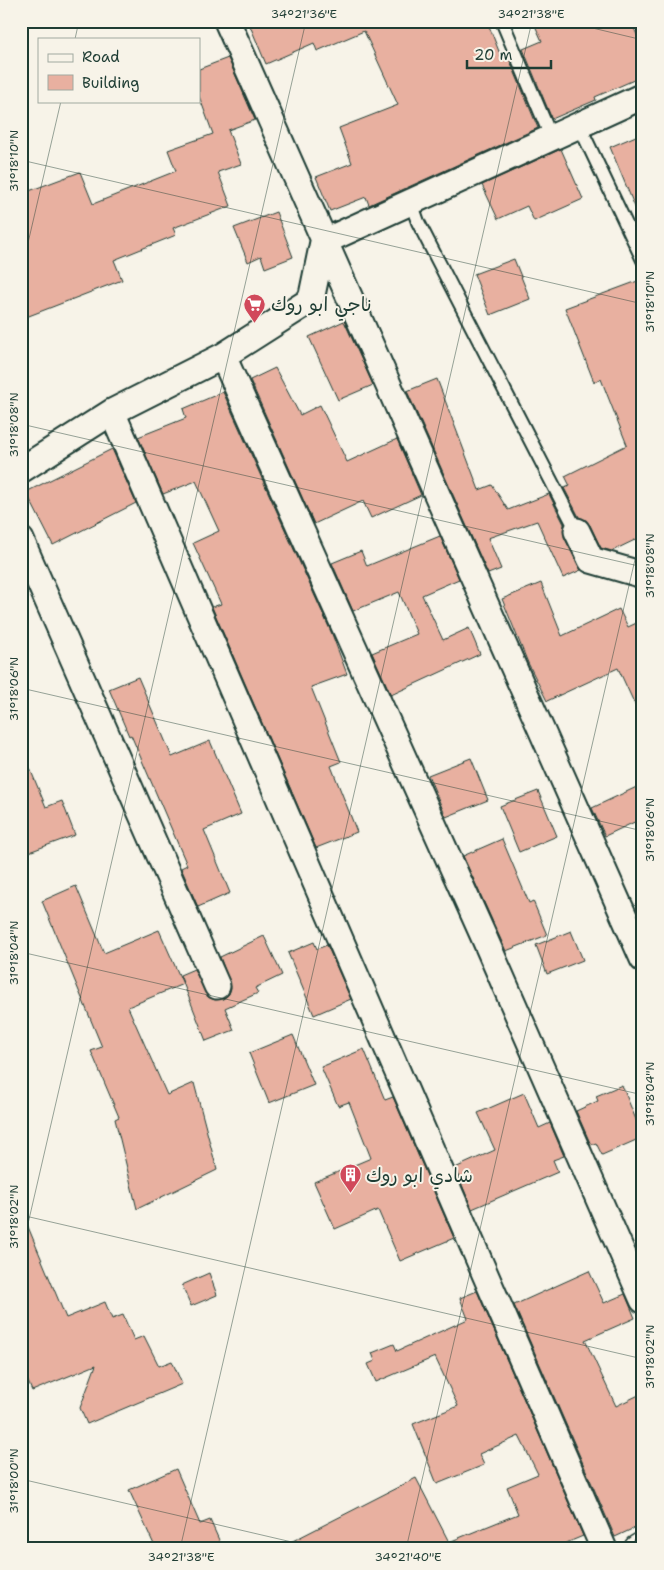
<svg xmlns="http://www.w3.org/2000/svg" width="664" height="1570" font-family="'Shantell Sans','Playpen Sans Arabic',sans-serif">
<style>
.building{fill:#e8b0a0;stroke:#1f3d34}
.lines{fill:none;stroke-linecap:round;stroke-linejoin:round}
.lane-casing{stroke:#1f3d34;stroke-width:16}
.street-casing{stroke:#1f3d34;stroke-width:29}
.secondary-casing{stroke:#1f3d34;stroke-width:31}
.lane{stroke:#f7f3e8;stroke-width:12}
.street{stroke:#f7f3e8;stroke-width:25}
.secondary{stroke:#f7f3e8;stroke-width:28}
.ticks{fill:none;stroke:#1f3d34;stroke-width:1;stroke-opacity:0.45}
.labels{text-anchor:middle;stroke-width:4;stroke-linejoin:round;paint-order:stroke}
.poi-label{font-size:19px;fill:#1f3d34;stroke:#f7f3e8;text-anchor:start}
.neatline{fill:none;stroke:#1f3d34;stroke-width:2}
.ticks-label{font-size:12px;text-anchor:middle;fill:#1f3d34}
</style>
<rect width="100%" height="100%" fill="#f7f3e8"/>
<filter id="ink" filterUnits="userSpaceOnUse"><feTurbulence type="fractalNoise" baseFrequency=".02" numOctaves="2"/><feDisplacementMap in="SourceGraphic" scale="10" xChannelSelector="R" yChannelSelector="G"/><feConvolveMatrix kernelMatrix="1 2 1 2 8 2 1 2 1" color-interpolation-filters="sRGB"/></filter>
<g filter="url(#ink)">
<path class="building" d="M248,21H487L502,59L508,56L538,128L369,205L366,197L330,211L316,177L352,163L339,128L398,105L364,31L317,51L314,43L266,64Z
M533,21H631L643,49V76L595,97L596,100L552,119L523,49L542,41Z
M228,58L255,120L228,130L241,164L218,172L231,206L173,228L176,235L114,260L122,280L21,319V194L80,172L93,204L176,171L168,150L213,134L199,96V69Z
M643,133V224H642L610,147Z
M561,149L583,199L534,221L527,206L498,219L482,185Z
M276,212L293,257L265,268L261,256L248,262L234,228Z
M514,259L530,299L490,315L474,274Z
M643,279V536L612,551L601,548L590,525L579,517L564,488L570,486L565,476L627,445L601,379L594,382L565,308Z
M344,321L373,385L338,400L309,337Z
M275,368L300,415L320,405L347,462L397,439L421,495L371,518L363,501L314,524L250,380Z
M437,379L479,490L492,485L508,510L549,494L564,524V537L581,570L563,578L537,521L488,538L501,569L488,574L407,391Z
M223,392L332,634L347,674L311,687L341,762L331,766L357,832L316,848L212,607L221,604L193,543L219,531L196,481L163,494L138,437L186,418L183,409Z
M112,449L136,503L53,545L26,492Z
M440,536L459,579L422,595L443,640L469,628L480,654L391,695L372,653L417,634L399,592L353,611L332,563L361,551L367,566Z
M541,583L562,636L619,609L628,627L643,620V722L618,668L547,701L528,663L502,599Z
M138,677L172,757L210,741L241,814L204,830L230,893L198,907L181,868L187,865L131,735L129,736L109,689Z
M21,747L46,807L62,801L75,835L21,855Z
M471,758L488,800L446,817L428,775Z
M643,784V818L605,836L592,808Z
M538,791L557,836L519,852L500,806Z
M502,839L529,903L533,901L547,935L506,951L463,856Z
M76,886L104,953L159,930L183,984L128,1007L167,1095L194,1083L217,1170L137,1209L115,1119L119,1117L91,1051L102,1047L42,901Z
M571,931L583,960L547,974L536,945Z
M264,936L282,975L255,988L258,993L225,1008L234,1030L206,1041L180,975L194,969L208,997L215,1000L223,999L229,994L231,987L220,957Z
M314,942L317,949L327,945L351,999L314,1015L288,953Z
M293,1035L314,1085L269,1103L249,1053Z
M364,1049L385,1100L393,1097L454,1238L400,1261L378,1210L335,1229L314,1182L371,1158L349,1102L338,1106L321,1067Z
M622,1085L643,1137L602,1155L596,1143L591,1145L576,1111L598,1101L596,1096Z
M524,1093L539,1128L550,1123L564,1156L553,1160L558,1172L472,1209L455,1168L495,1150L478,1113Z
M21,1210L66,1318L105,1302L112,1319L123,1315L134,1340L144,1336L159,1366L172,1361L182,1384L87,1424L80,1408L96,1365L32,1391L21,1365Z
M589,1271L604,1303L625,1294L635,1318L585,1340L616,1406L643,1393V1524L615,1537L514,1305Z
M209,1273L217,1295L191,1306L182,1285Z
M477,1291L583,1536L552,1549H277L416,1478L449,1542L518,1514L507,1487L538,1474L519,1436L479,1454L484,1465L437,1484L413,1424L458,1406L435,1357L376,1382L368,1364L375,1361L372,1353L394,1344L397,1351L468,1319L460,1298Z
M176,1469L200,1524L210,1520L223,1549H156L129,1490Z"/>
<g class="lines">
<defs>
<path id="lane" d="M502,21L551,137
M579,125L643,260
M411,202L418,222L577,531"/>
<path id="street" d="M227,21L643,959
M223,356L483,935L643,1300
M112,412L604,1549
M21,470L112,412L223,356L311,300L323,242L643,96
M577,531L591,560L643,575
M21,540L217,986"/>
<path id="secondary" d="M638,1549L643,1546"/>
</defs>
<use href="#lane" class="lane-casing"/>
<use href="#street" class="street-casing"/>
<use href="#secondary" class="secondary-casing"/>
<use href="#lane" class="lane"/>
<use href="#street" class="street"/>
<use href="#secondary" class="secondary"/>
</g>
</g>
<path class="ticks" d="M563,21L643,40M75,39L79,21M21,160L643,304M21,273L61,101M21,424L643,567M21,688L643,831M21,952L643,1095M21,1215L643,1359M21,1254L306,21M21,1479L322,1549M180,1549L532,21M406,1549L643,525M633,1549L643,1506"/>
<defs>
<symbol id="supermarket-pin" viewBox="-11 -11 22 30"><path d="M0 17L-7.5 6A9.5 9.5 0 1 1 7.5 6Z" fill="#d1495b" stroke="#f7f3e8"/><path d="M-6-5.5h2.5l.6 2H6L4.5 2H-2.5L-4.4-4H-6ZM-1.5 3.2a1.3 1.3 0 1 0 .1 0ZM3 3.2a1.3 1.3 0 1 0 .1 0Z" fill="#fff"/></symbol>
<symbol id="building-pin" viewBox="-11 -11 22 30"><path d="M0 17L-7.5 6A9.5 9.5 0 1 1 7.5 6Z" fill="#d1495b" stroke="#f7f3e8"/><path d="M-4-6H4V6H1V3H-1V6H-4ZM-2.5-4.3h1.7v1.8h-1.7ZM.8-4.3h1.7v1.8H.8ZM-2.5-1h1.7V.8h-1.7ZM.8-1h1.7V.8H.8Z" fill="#fff"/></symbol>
</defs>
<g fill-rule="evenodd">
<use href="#supermarket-pin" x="242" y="292" width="25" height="34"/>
<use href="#building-pin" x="338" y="1162" width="25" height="34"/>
</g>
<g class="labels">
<g class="poi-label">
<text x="271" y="311">ناجي ابو روك</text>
<text x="366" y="1182">شادي ابو روك</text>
</g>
</g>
<rect width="664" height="1570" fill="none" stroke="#f7f3e8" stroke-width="55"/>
<rect x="38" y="38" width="162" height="65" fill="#f7f3e8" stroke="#a1aaa0"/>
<rect x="48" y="54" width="25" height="8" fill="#f7f3e8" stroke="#a1aaa0"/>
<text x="82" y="62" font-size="15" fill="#1f3d34">Road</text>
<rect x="48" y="75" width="25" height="15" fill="#e8b0a0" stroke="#a1aaa0"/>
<text x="82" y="88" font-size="15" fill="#1f3d34">Building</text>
<path d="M467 60v8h84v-8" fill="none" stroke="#1f3d34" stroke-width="2.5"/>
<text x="474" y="60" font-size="15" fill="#1f3d34" stroke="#f7f3e8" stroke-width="4" paint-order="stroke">20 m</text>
<rect x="28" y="28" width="608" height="1514" class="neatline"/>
<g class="ticks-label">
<text x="304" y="18">34°21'36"E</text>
<text x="531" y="18">34°21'38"E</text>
<text transform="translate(14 161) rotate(-90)" y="4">31°18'10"N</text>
<text transform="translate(650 302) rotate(-90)" y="4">31°18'10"N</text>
<text transform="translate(14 425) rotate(-90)" y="4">31°18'08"N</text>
<text transform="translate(650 566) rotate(-90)" y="4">31°18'08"N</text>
<text transform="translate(14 689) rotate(-90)" y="4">31°18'06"N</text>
<text transform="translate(650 830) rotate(-90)" y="4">31°18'06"N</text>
<text transform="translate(14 953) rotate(-90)" y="4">31°18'04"N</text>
<text transform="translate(650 1094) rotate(-90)" y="4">31°18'04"N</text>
<text transform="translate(14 1217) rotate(-90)" y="4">31°18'02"N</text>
<text transform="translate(650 1357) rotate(-90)" y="4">31°18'02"N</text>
<text transform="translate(14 1481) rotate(-90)" y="4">31°18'00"N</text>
<text x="181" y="1561">34°21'38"E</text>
<text x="408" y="1561">34°21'40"E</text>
</g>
</svg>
